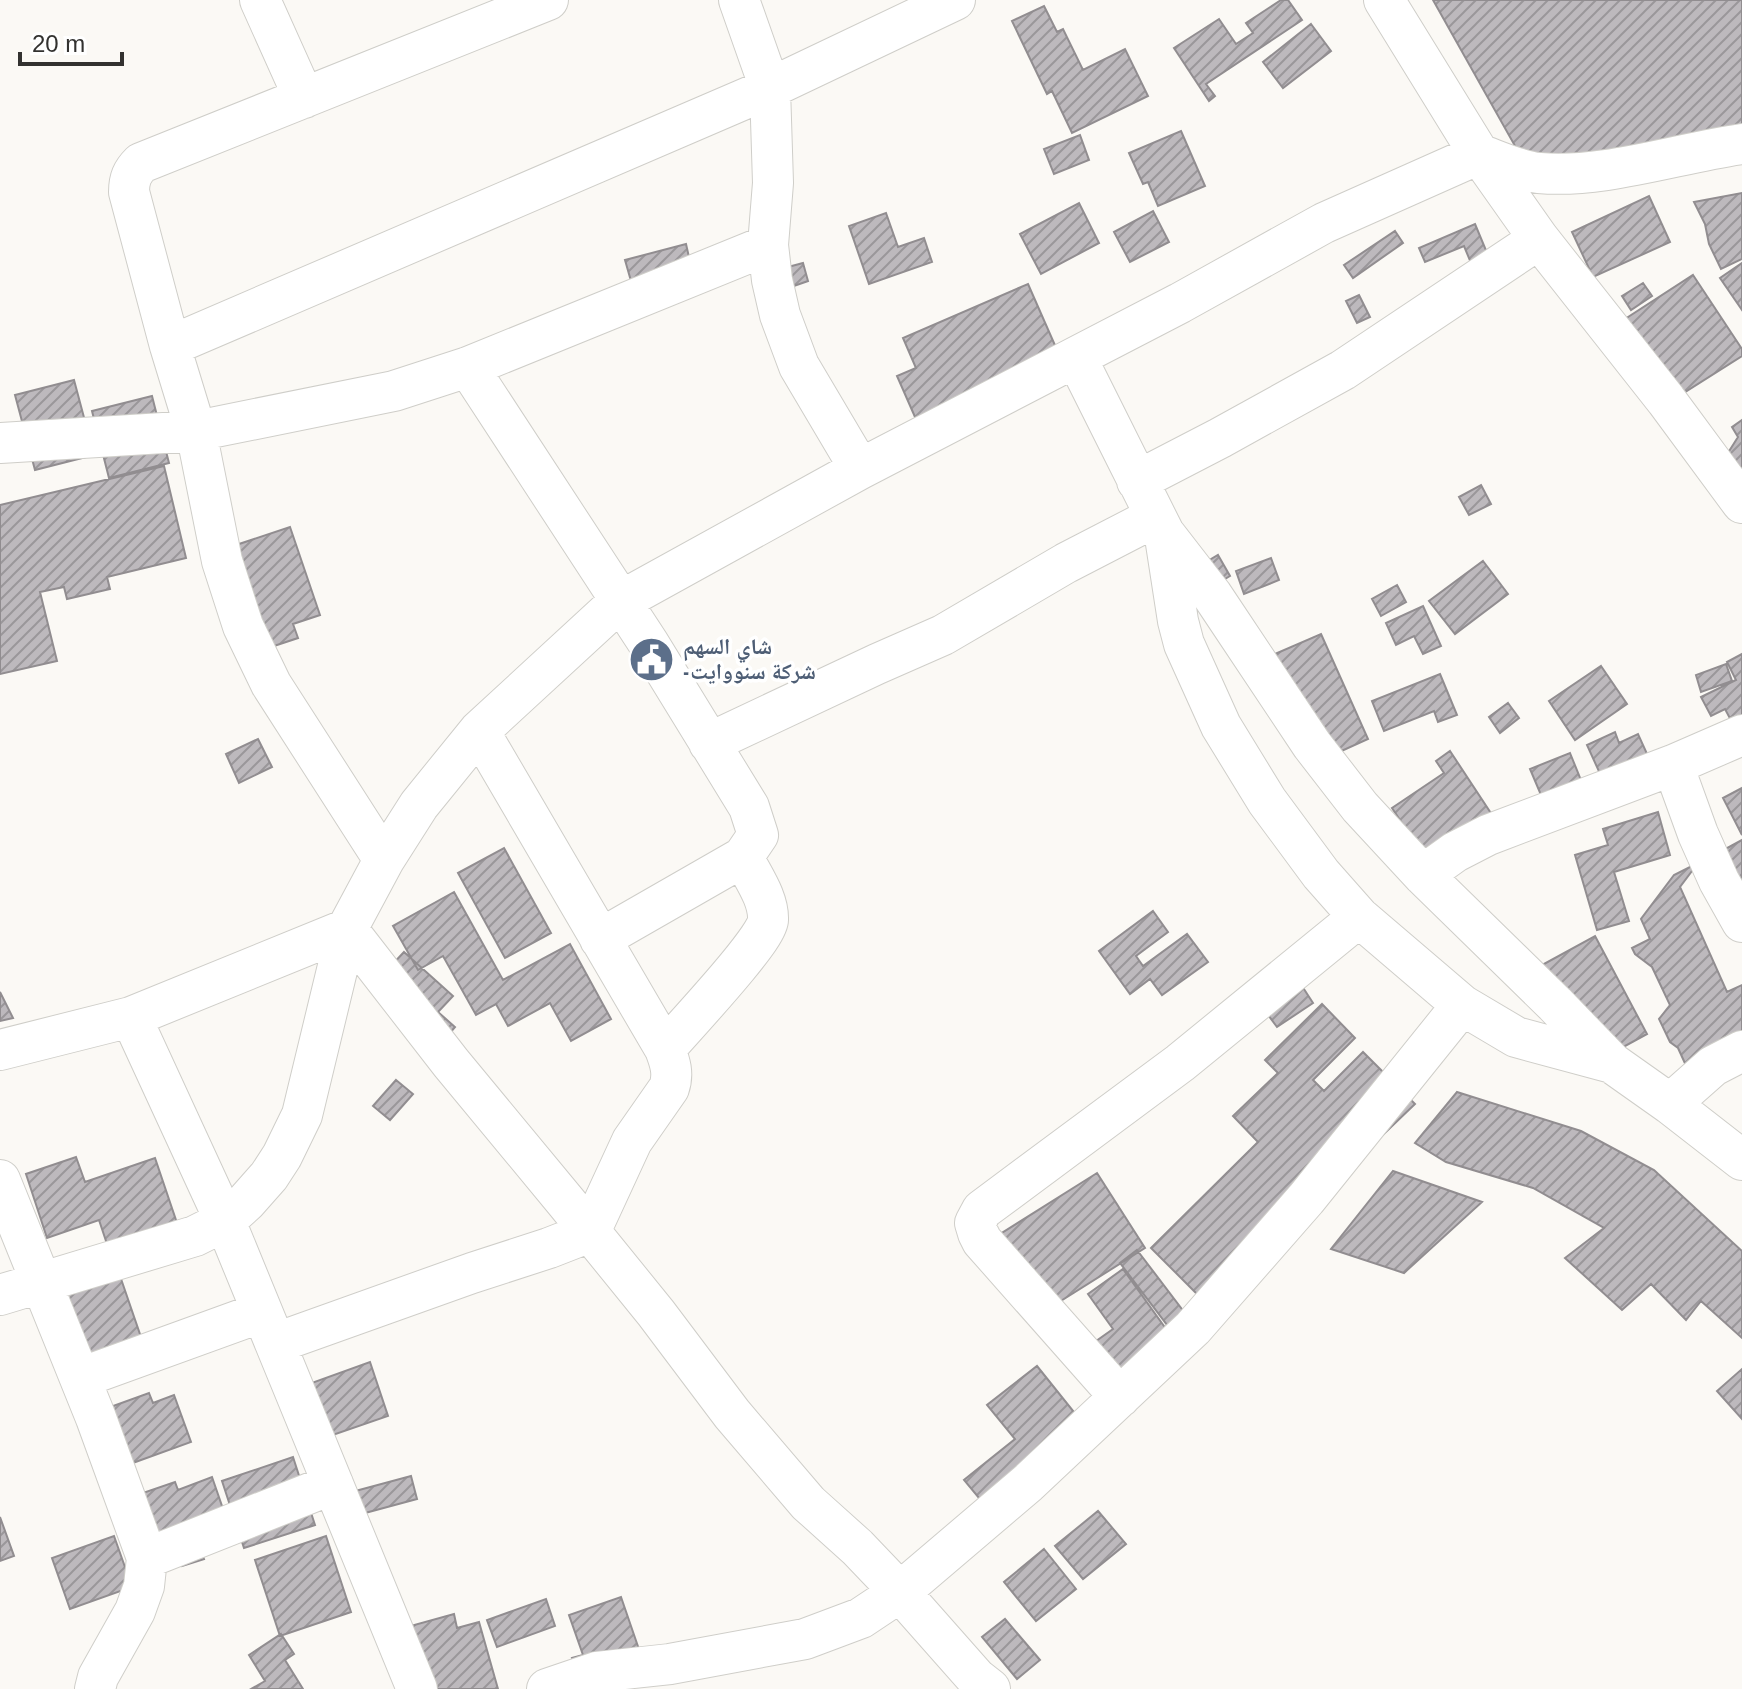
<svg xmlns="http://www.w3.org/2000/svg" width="1742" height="1689" font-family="Helvetica,'Noto Naskh Arabic',sans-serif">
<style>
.building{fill:url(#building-hatch);stroke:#918d90;stroke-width:2}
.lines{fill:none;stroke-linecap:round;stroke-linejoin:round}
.minor-casing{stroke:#cfcec9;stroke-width:42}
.minor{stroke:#fff;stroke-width:40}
.labels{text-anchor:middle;stroke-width:7;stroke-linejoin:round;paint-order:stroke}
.service-label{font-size:22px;font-weight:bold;fill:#4e5e75;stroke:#fff;text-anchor:start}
</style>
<defs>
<pattern id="building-hatch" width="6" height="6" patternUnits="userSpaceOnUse" patternTransform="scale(2)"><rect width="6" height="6" fill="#bdb9bd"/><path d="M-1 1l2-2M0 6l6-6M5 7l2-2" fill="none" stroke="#9a979a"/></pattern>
</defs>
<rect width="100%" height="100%" fill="#fbf9f5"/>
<path class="building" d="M1281,0H1288L1302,20L1206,84L1215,96L1209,101L1174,48L1219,19L1236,44L1253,33L1246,23Z
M1433,0H1742V136L1528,169Z
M1044,6L1057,32L1063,29L1083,70L1125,49L1148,96L1072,133L1052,91L1047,94L1012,21Z
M1311,24L1331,51L1283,88L1263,62Z
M1181,131L1205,186L1158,206L1148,182L1143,184L1129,153Z
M1080,135L1089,160L1054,174L1044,149Z
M1742,193V259L1721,269L1709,244L1705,224L1694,202Z
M1649,196L1670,242L1593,277L1572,232Z
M1079,203L1099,243L1041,274L1020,234Z
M1153,211L1169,242L1130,262L1114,232Z
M886,213L898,247L924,238L932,262L869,284L849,226Z
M1475,224L1495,272L1478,280L1464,246L1425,262L1419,248Z
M1395,231L1403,243L1353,278L1344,265Z
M686,244L691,266L631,281L625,260Z
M803,263L808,281L794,286L788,267Z
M1742,263V310L1720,278Z
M1693,275L1742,349V356L1674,399L1625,319Z
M1643,283L1652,296L1631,310L1622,296Z
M1028,284L1065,368L926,442L897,376L916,368L903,338Z
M1359,295L1370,317L1357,323L1346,301Z
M74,380L94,455L35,470L15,395Z
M152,396L169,463L109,478L92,411Z
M1742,420V516L1714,475L1738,437L1732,427Z
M164,466L186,558L107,577L110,589L67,599L64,587L40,592L57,661L0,674V505Z
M1481,485L1491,504L1469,515L1459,497Z
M290,527L320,615L293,624L298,638L256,652L221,550Z
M1218,555L1230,576L1213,586L1201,565Z
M1271,558L1279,580L1244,594L1236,571Z
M1483,561L1508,594L1455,634L1429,601Z
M1397,585L1406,602L1381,616L1372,599Z
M1423,606L1441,646L1423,654L1414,636L1396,645L1386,623Z
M1321,634L1368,739L1315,763L1268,657Z
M1742,654V741L1725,709L1711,716L1701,697L1736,680L1727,662Z
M1726,664L1732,681L1701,692L1696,675Z
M1601,666L1627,704L1575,740L1549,701Z
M1440,674L1457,715L1438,722L1434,711L1384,731L1372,701Z
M1508,703L1519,718L1500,733L1489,717Z
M1615,732L1619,743L1638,734L1648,756L1602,778L1587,745Z
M258,739L272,767L239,783L226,754Z
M1450,751L1504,833L1438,877L1392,808L1444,773L1436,761Z
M1570,753L1591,805L1552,821L1530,769Z
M1742,788V835L1723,798Z
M1658,812L1670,855L1614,872L1629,921L1597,930L1575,855L1608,845L1603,829Z
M1742,840V888L1707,859Z
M504,848L551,933L505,958L458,873Z
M1698,863L1680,887L1727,992L1742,985V1041L1694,1083L1678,1048L1670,1042L1659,1019L1670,1005L1652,967L1635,954L1632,948L1650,939L1641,919L1674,875Z
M454,892L503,980L570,944L611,1019L571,1041L550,1003L508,1026L496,1004L476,1015L443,956L418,970L393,926Z
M1153,911L1168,932L1136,956L1143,966L1187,934L1208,962L1162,995L1150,979L1130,994L1099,951Z
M1595,936L1647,1034L1585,1068L1533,970Z
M404,952L453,996L438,1012L455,1027L443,1041L376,982Z
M1300,983L1313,1003L1277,1027L1263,1008Z
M0,992L13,1018L0,1021Z
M1322,1004L1355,1038L1313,1080L1324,1091L1363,1052L1415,1104L1207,1304L1151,1248L1258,1142L1233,1116L1278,1073L1265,1060Z
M396,1080L413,1094L390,1120L373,1106Z
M1457,1092L1581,1131L1654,1170L1742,1251V1338L1701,1301L1686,1320L1651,1284L1622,1310L1565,1258L1604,1228L1533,1188L1446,1162L1415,1143Z
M76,1157L85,1182L155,1158L179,1229L110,1253L99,1220L47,1238L26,1174Z
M1393,1171L1482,1202L1404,1273L1331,1249Z
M1097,1173L1145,1248L1029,1321L981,1246Z
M1137,1250L1194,1325L1177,1338L1120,1263Z
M1123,1269L1184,1354L1110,1406L1075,1356L1113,1329L1088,1294Z
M119,1273L143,1343L64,1370L40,1301Z
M370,1362L388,1416L324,1438L306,1385Z
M1037,1366L1094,1437L994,1516L964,1480L1015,1439L987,1405Z
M1742,1369V1419L1717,1391Z
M149,1393L153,1403L174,1395L191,1442L130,1464L91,1414Z
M293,1457L315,1525L244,1548L222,1481Z
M411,1476L417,1499L354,1516L348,1493Z
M212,1477L231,1532L198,1543L204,1559L182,1566L175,1546L151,1555L131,1497L175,1482L178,1490Z
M1098,1511L1126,1544L1083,1579L1055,1546Z
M0,1517L14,1556L0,1561Z
M114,1536L132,1587L70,1609L52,1558Z
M326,1536L351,1612L280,1636L255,1560Z
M1044,1549L1076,1589L1036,1621L1004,1582Z
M621,1597L643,1661L580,1682L572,1658L583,1655L569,1615Z
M546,1599L555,1626L497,1647L487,1620Z
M454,1614L457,1628L479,1622L498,1689H432L396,1630Z
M1005,1619L1040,1660L1017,1679L982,1637Z
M281,1634L294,1654L285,1660L303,1689H251L265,1681L249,1655Z"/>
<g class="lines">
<defs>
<path id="minor" d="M260,0L304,98
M739,0L770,88L773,183L768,245L772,280L780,315L799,366L860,469
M1384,0L1479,154L1539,239L1666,400L1742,503
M170,346L770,88L955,0
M1076,357L1164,533L1212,595L1312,745L1360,807L1423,875L1555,1004L1612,1063L1670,1104L1742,1160
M468,367L649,644L749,807L758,835L743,857L600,939
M0,443L196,431L394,391L468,367L768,245
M1137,481L1220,438L1343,370L1539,239
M1165,537L1178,621L1184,644L1221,726L1267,801L1321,874L1359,917L1462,1005L1516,1037L1612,1063
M709,743L877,664L943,635L1066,563L1155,517
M1673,765L1698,834L1719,881L1742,922
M384,860L271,684L243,626L222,561L196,431L170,346L129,192C129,179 132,172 141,163L548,0
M1423,875L1455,852L1488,835L1673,765L1742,735
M131,1017L225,1221L417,1689
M665,1049C682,1029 768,938 768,920C769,898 752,876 743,857
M0,1050L131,1017L347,929L451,1063L566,1202L656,1313L732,1414L808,1503L857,1547L900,1592L976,1678L990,1689
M1670,1104L1713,1066L1742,1051
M0,1180L96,1418L147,1558L144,1586L135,1611L98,1677L95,1689
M0,1295L195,1236L225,1221L246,1202L269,1176L282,1156L302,1115L347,929L384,860L419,805L479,731L619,602L860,469L1180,303L1324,223L1479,154C1498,161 1519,171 1539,173C1602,179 1678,153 1742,144
M276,1343L472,1273L549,1248L590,1232L632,1141L669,1088C674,1074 670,1062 665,1049L479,731
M80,1378L262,1312
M1120,1397L982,1241L978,1233L975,1223L982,1210L1180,1063L1359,917
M147,1558L333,1484
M547,1689L597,1672L670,1664L805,1639L861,1618L900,1592L1028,1483L1193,1328L1306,1199L1462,1005"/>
</defs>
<use href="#minor" class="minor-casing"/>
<use href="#minor" class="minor"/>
</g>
<defs>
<symbol id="civic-disc" viewBox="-11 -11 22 22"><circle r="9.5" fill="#5c6f8a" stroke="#fff"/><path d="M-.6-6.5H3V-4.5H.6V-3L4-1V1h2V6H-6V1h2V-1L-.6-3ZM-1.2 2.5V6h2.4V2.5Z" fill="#fff"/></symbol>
</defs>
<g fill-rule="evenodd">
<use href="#civic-disc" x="626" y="634" width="51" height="51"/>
</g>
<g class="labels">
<g class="service-label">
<text x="683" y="654">شاي السهم<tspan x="683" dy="25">-شركة سنووايت</tspan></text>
</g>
</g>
<path d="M20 52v12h102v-12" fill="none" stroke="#333230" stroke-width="4"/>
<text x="32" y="52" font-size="24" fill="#333230" stroke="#ffffff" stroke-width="6" paint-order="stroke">20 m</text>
</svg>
